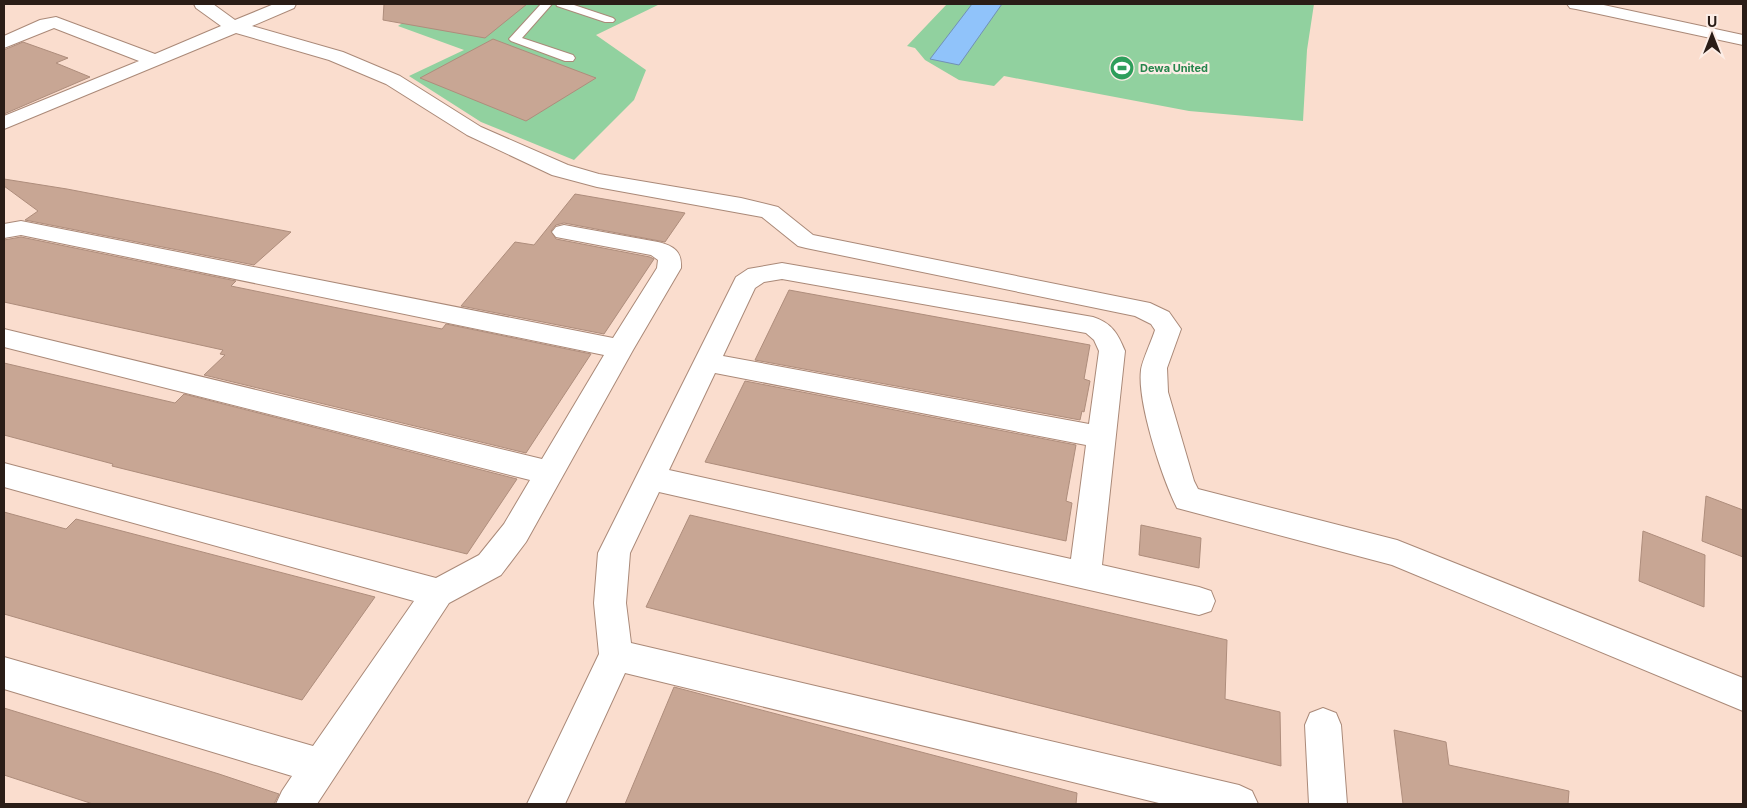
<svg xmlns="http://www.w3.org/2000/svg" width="1747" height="808" font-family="Inter,sans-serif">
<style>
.green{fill:#91d19f}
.water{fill:#90c3fa;stroke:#7191b6}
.building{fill:#c8a694;stroke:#ae8d7c}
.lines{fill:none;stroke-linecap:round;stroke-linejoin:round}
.service-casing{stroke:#aa8978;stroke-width:2}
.minor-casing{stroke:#aa8978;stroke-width:2}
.service{fill:#fff;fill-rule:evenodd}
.minor{fill:#fff;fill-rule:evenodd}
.labels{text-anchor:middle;stroke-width:4.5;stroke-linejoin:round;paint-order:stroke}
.far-leisure-label{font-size:11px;font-weight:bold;fill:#27864d;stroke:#fcede6;text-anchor:start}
</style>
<rect width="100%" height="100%" fill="#faddce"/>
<path class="green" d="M431,4H660L596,35L646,70L634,100L574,160L481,122L409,76L464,50L398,26Z
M947,4H1314L1307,50L1303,121L1189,111L1004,76L994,86L959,80L925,60L915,48L907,46Z"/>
<path class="water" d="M972,4H1002L959,65L930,59Z"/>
<path class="building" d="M384,4H527L485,38L383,20Z
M493,39L596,78L526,121L420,78Z
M23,42L68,58L56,63L90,77L4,114V50Z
M4,179L67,189L291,232L254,265L25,220L38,211L4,186Z
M575,194L685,213L665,242L564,223L556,225L551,231L556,239L650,257L654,259L604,334L461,306L515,242L534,245Z
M21,237L236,281L231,286L333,307L442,329L446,324L591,354L526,453L204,375L225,355L220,354L223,350L4,302V240Z
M789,290L1090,345L1084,379L1090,381L1084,412L1082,411L1080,420L755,360Z
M4,363L175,403L184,394L517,479L467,554L112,466L113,464L4,435Z
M745,381L1076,445L1066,501L1072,503L1066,541L705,462Z
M1706,496L1743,510V557L1702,541Z
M4,512L66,529L76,519L375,597L302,700L4,614Z
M690,515L1227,640L1225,699L1280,712L1281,766L646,607Z
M1141,525L1201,538L1199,568L1139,555Z
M1643,531L1705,555L1704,607L1639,581Z
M674,687L1077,793L1076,804H625Z
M4,708L219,774L279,794L274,804H93L4,775Z
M1394,730L1446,742L1449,765L1569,791L1568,804H1403Z"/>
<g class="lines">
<defs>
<path id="service" d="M541,4H552L522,38L573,55L575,58L573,61H565L511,41L509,39Z
M556,4H571L613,18L615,20L613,22H605L557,6Z"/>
<path id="minor" d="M194,4H213L235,20L274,4H296L294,8L252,26L343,52L400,76L481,127L568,165L599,174L741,198L778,207L813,235L1150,303L1169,312L1181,329L1167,368L1168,392L1194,481L1198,489L1397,540L1743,678V711L1392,565L1177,508C1162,478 1137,402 1141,370C1142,361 1152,340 1155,330L1151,324L1135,316L806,248L798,246L762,217L597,187L552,175L467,135L386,84L329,60L236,33L4,129V116L139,61L54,28L4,48V36L40,20L56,17L155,54L221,26L196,8Z
M1567,4H1599L1743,35V45L1576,9L1570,8Z
M21,221L613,338L657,268L658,260L651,255L556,237L552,232L556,227L564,225L658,242C674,246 682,251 681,268L633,350L526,542L501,575L449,603L317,804H276L282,791L292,776L4,689V657L313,746L414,601L4,487V463L436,578L479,555L504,524L530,480L4,347V329L542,459L604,355L21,235L4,238V224Z
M782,263L1093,317C1112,323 1118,334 1125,351L1102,565L1199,587L1211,591L1215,601L1211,611L1199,615L659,492L630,553L626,603L631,643L1239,785L1252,791L1258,804H1163L625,673L565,804H527L599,654L594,603L598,553L736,277L748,269ZM782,279L1086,333L1094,340L1099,351L1089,424L723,356L755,288L764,282ZM715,373L1086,445L1071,559L669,470Z
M1323,708L1336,713L1341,725L1347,804H1309L1305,725L1310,713Z"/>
</defs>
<use href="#service" class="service-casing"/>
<use href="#minor" class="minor-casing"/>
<use href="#service" class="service"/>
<use href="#minor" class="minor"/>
</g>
<defs>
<symbol id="stadium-disc" viewBox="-11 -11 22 22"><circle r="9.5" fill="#2e9e5b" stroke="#fcede6"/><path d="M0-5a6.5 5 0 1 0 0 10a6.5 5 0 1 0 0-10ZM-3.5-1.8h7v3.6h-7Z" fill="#fff"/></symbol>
</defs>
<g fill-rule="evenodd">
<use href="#stadium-disc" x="1108" y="54" width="28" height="28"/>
</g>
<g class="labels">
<g class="far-leisure-label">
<text x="1140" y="72">Dewa United</text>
</g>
</g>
<rect width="1747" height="808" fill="none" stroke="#2a1d17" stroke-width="10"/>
<g transform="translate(1712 35)" stroke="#fcede6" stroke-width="4" paint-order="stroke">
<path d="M0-4L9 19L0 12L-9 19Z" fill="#2a1d17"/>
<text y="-8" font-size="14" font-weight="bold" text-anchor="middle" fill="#2a1d17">U</text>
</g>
</svg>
